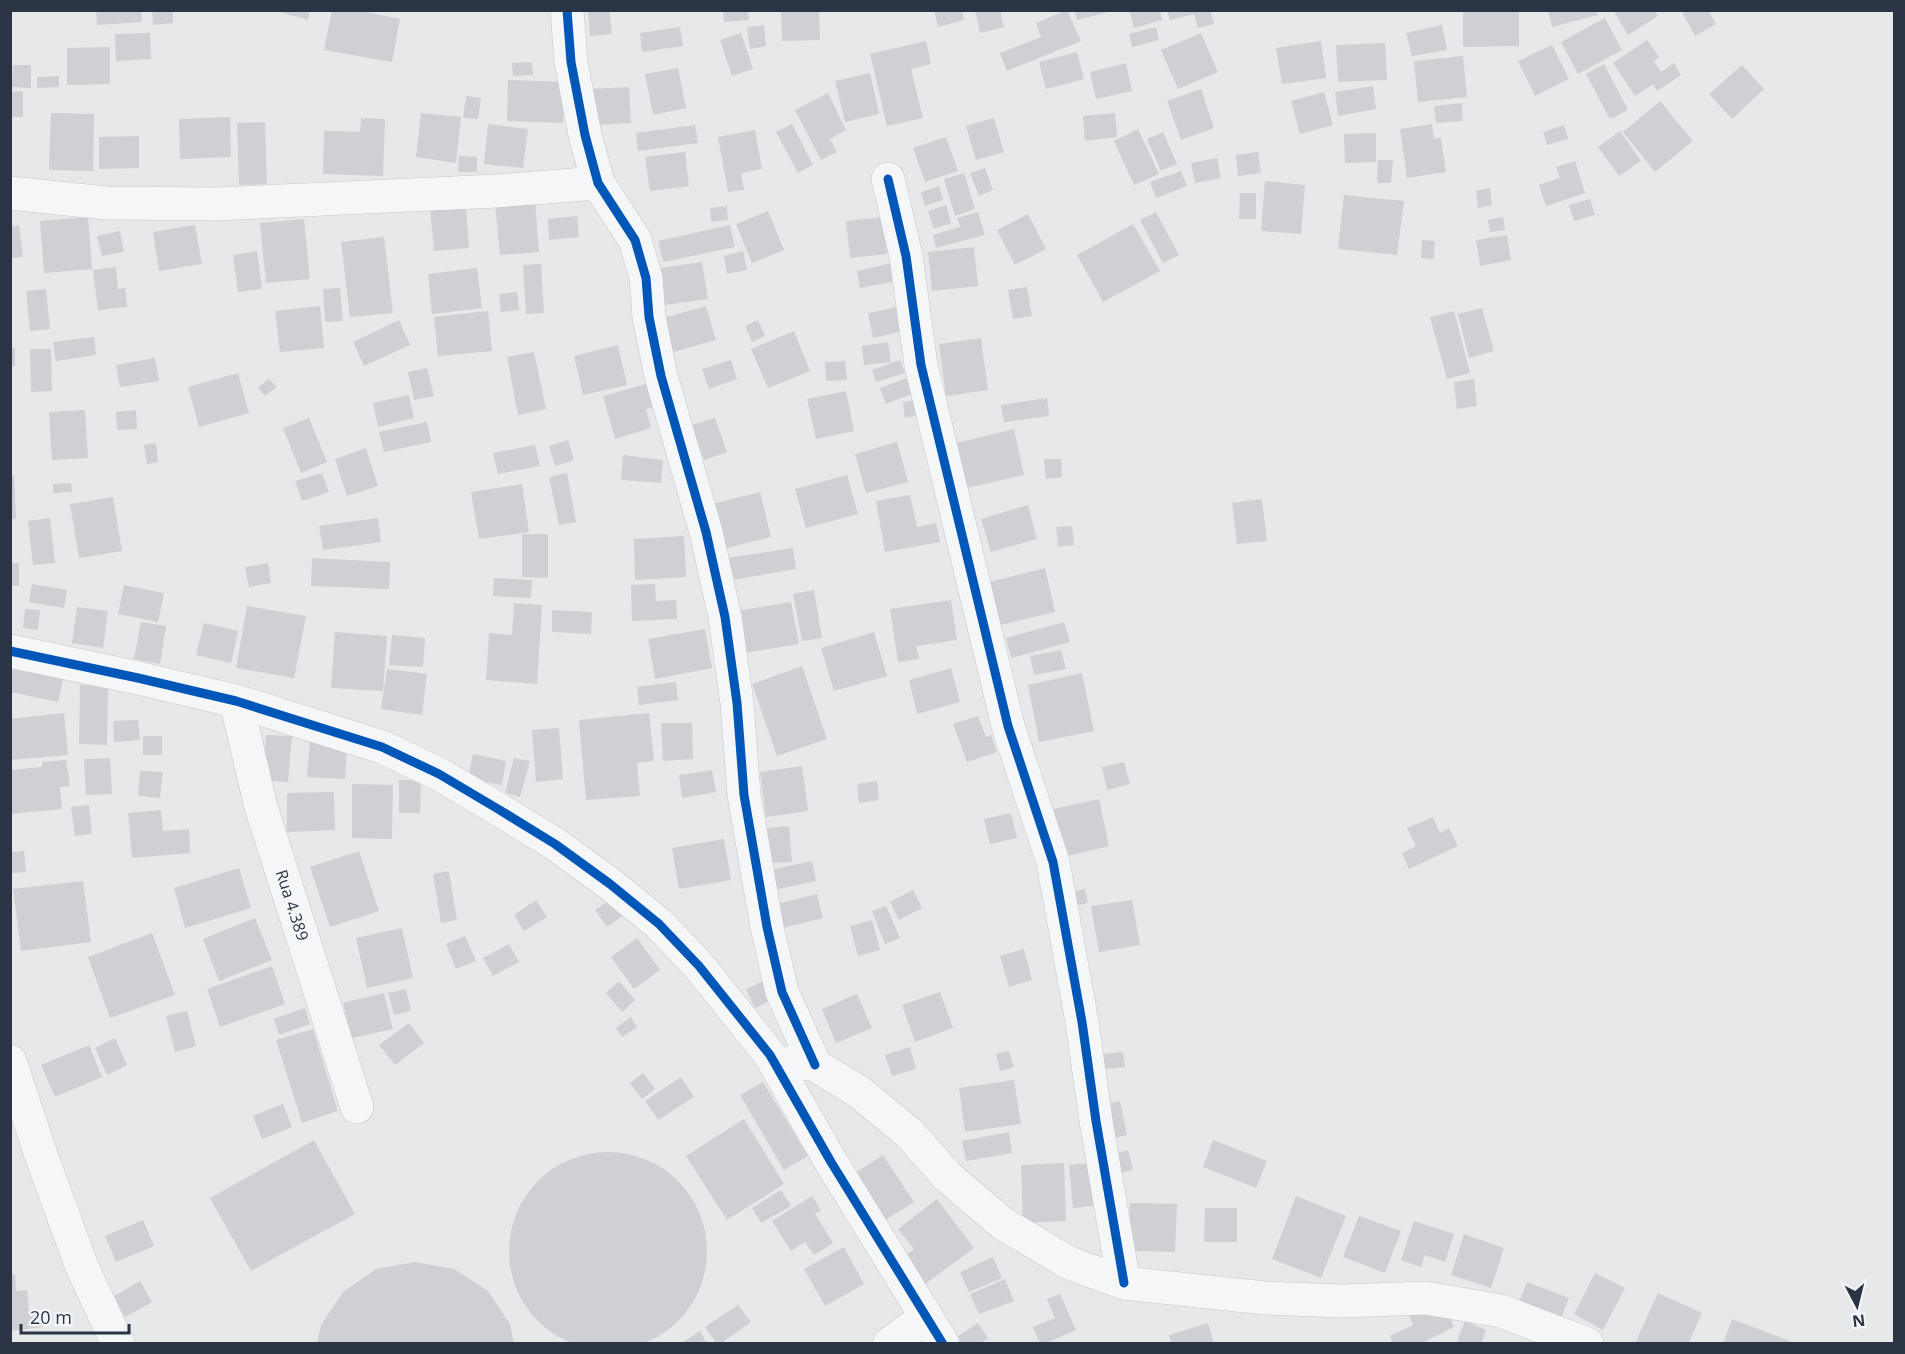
<svg xmlns="http://www.w3.org/2000/svg" width="1905" height="1354" font-family="'Open Sans',sans-serif">
<style>
.building{fill:#ced0d3}
.lines{fill:none;stroke-linecap:round;stroke-linejoin:round}
.street-casing{stroke:#c4c6c8;stroke-width:34}
.street{stroke:#f5f6f7;stroke-width:33}
.cycleway-casing{stroke:#f4f6f9;stroke-width:13}
.cycleway{stroke:#0057b8;stroke-width:9}
.labels{text-anchor:middle;stroke-width:4.5;stroke-linejoin:round;paint-order:stroke}
.street-label{font-size:16px;fill:#2b3445;stroke:#f4f6f9}
</style>
<rect width="100%" height="100%" fill="#e6e8ea"/>
<path class="building" d="M96,10H141L142,22L97,25Z
M152,10H173V23L153,25Z
M273,10H310L308,20Z
M332,10H356L400,19L392,62L324,50Z
M588,10H609L612,34L590,36Z
M723,10H748L749,20L724,22Z
M781,10H819L820,40L782,41Z
M934,10H962L964,20L938,27Z
M975,10H1000L1004,27L980,33Z
M1067,10L1081,41L1007,71L1000,53L1041,37L1036,23Z
M1074,10H1111L1112,11L1077,20Z
M1129,10H1160L1162,20L1134,28Z
M1167,10H1210L1214,24L1198,28L1194,14L1170,20Z
M1463,10H1519V46L1463,47Z
M1548,10H1597L1598,15L1552,27Z
M1613,10H1654L1658,16L1628,35Z
M1681,10H1708L1716,24L1695,36Z
M1605,18L1622,50L1578,74L1561,42Z
M764,25L766,46L750,49L747,27Z
M1442,25L1447,50L1412,56L1406,33Z
M680,27L683,46L642,52L640,33Z
M1156,27L1159,40L1132,47L1129,34Z
M150,33L151,59L116,61L115,34Z
M741,33L753,69L732,76L720,40Z
M1201,33L1218,72L1178,89L1161,50Z
M1647,40L1659,57L1654,61L1661,72L1674,63L1681,75L1657,91L1653,84L1635,96L1613,63Z
M926,41L931,64L911,69L923,118L887,126L870,54Z
M1321,41L1326,78L1282,84L1276,48Z
M1385,43L1387,80L1338,82L1336,45Z
M1552,45L1569,79L1535,96L1518,61Z
M110,47V84L67,85V48Z
M1077,52L1084,79L1046,89L1039,62Z
M1463,56L1467,97L1418,102L1414,61Z
M532,62L533,75L513,76L512,63Z
M1126,63L1132,91L1096,99L1090,72Z
M1604,64L1628,110L1610,119L1586,74Z
M13,65H31V88L12,87Z
M1742,65L1764,89L1732,119L1709,94Z
M678,68L686,108L653,115L645,74Z
M870,73L879,114L845,122L835,81Z
M59,76V87L37,88V77Z
M508,80L565,82L563,123L507,121Z
M1373,86L1376,109L1338,116L1335,92Z
M629,87L631,123L593,125L591,89Z
M1201,89L1214,128L1181,140L1167,101Z
M23,91V117H10V92Z
M1324,92L1333,125L1300,134L1291,101Z
M828,93L846,130L830,139L837,152L821,160L795,110Z
M466,96L481,98L478,119L463,118Z
M1660,101L1693,141L1655,172L1623,132Z
M1462,103L1463,121L1436,123L1434,106Z
M51,113L94,114L93,171L49,170Z
M421,113L461,117L456,163L416,157Z
M1115,113L1117,137L1085,141L1083,116Z
M230,117L231,157L180,159L179,119Z
M361,118L385,119L383,176L323,174L324,131L360,132Z
M994,118L1004,152L976,160L966,126Z
M265,122L267,184L239,185L237,123Z
M488,124L528,129L523,168L484,164Z
M792,124L813,165L798,173L776,132Z
M1432,124L1434,139L1441,138L1446,172L1407,178L1400,129Z
M695,125L698,143L638,151L636,133Z
M1564,125L1568,139L1547,145L1543,132Z
M1138,129L1159,174L1134,185L1114,141Z
M755,130L762,169L741,173L744,190L728,192L718,137Z
M1620,131L1641,161L1619,176L1598,147Z
M1163,132L1177,164L1161,171L1147,139Z
M1376,133V162L1345,163L1344,134Z
M139,136V168L99,169V137Z
M946,137L958,171L925,182L913,148Z
M685,152L689,186L650,191L645,157Z
M1258,152L1261,173L1238,176L1236,155Z
M459,156L477,157V172H458Z
M1217,158L1221,178L1195,183L1191,163Z
M1378,160H1393L1391,183H1377Z
M1575,161L1585,193L1546,206L1539,185L1560,178L1556,167Z
M985,168L993,190L979,196L970,173Z
M1181,171L1187,186L1156,198L1150,182Z
M964,173L975,209L955,216L944,179Z
M1265,181L1305,185L1301,234L1261,231Z
M939,186L943,200L925,206L921,192Z
M1490,188L1492,205L1478,208L1476,191Z
M1240,193H1256V219H1239Z
M1344,195L1404,201L1397,255L1338,249Z
M1590,199L1595,215L1574,221L1569,205Z
M535,201L539,252L500,255L495,205Z
M946,205L951,223L934,229L928,211Z
M466,206L469,248L434,251L430,209Z
M727,206L728,220L711,222L710,208Z
M768,211L784,250L752,263L736,224Z
M978,212L985,235L936,248L933,235L960,227L957,218Z
M1156,212L1179,255L1163,263L1140,220Z
M1028,214L1046,249L1015,265L997,230Z
M577,216L579,237L549,240L548,219Z
M88,217L92,269L44,273L40,221Z
M883,217L887,254L850,258L846,221Z
M1503,217L1505,230L1490,232L1488,220Z
M304,219L310,279L266,283L260,223Z
M1133,224L1160,271L1103,302L1077,255Z
M19,225L23,257L10,258V227Z
M195,225L202,264L159,271L153,232Z
M730,225L735,247L663,262L658,241Z
M120,231L124,252L102,256L97,236Z
M1507,235L1511,260L1480,266L1476,240Z
M384,237L393,313L350,317L341,242Z
M1422,240L1435,241L1434,259L1421,258Z
M974,247L978,286L932,291L928,252Z
M257,251L262,289L238,292L233,255Z
M743,251L747,270L727,274L724,256Z
M702,262L708,299L665,305L660,268Z
M892,263L896,281L860,288L857,271Z
M541,264L544,313L526,314L523,265Z
M116,267L118,289L125,288L127,307L98,310L93,270Z
M477,268L482,308L432,314L428,274Z
M1027,287L1032,316L1013,319L1008,290Z
M340,288L343,321L325,322L323,289Z
M46,289L50,329L30,331L26,291Z
M517,292L519,310L501,312L499,294Z
M320,306L324,348L280,352L275,311Z
M706,306L716,340L673,352L663,318Z
M903,306L908,330L873,338L868,313Z
M1482,308L1494,351L1469,358L1458,314Z
M488,311L492,351L438,356L434,317Z
M1454,311L1470,373L1447,379L1430,317Z
M399,320L410,345L364,366L353,342Z
M758,320L765,336L752,342L745,326Z
M794,331L810,371L768,388L751,349Z
M94,337L96,355L56,361L53,342Z
M981,338L988,390L946,396L939,344Z
M888,342L891,362L864,365L862,346Z
M618,345L627,385L583,395L574,356Z
M10,348H15V366H10Z
M30,349H51L52,391L31,392Z
M534,352L546,409L518,415L507,357Z
M155,358L159,381L120,387L116,365Z
M731,360L737,379L709,389L702,369Z
M900,360L905,373L876,382L872,370Z
M845,361L847,380L826,381L825,362Z
M427,368L434,396L414,400L408,372Z
M238,373L249,413L199,427L188,387Z
M910,377L916,392L886,404L880,388Z
M269,379L277,387L265,396L258,387Z
M1474,379L1477,406L1457,409L1454,382Z
M653,382L659,405L646,409L651,428L615,439L603,396Z
M846,391L854,431L816,439L807,399Z
M409,395L414,418L378,427L373,403Z
M1047,398L1049,416L1004,422L1001,405Z
M922,399L924,414L905,418L903,402Z
M85,410L88,458L52,460L49,412Z
M136,410L137,429L117,430L116,412Z
M309,418L327,462L301,473L283,428Z
M715,418L727,452L704,460L692,425Z
M427,422L431,442L384,452L379,432Z
M1014,429L1024,475L958,490L948,445Z
M568,440L574,460L555,466L549,446Z
M897,442L908,482L866,493L855,454Z
M156,443L158,462L147,464L144,445Z
M535,445L540,466L498,474L493,453Z
M366,448L378,486L347,496L335,459Z
M623,455L663,460L661,483L621,480Z
M1044,459H1061L1062,477L1046,479Z
M322,473L329,492L302,501L295,481Z
M567,473L576,522L559,525L549,477Z
M10,475H14L16,519H10Z
M847,475L858,514L806,528L795,489Z
M71,483L72,492L53,493V484Z
M522,484L529,532L479,539L471,492Z
M760,492L771,537L723,549L712,504Z
M910,495L917,527L936,523L940,542L885,552L876,501Z
M113,497L122,551L79,558L70,504Z
M1262,499L1267,541L1237,544L1232,503Z
M1028,505L1037,539L991,552L981,519Z
M50,518L55,563L33,565L28,521Z
M378,518L381,542L323,550L319,526Z
M1072,526L1074,545L1058,547L1056,527Z
M522,534H548V578L522,577Z
M684,536L686,577L635,580L634,539Z
M793,548L796,569L731,580L727,558Z
M312,558L390,562L389,589L311,586Z
M10,563H19V586H10Z
M268,563L271,583L249,587L245,567Z
M1045,568L1055,612L996,626L985,583Z
M494,578L532,580L531,598L493,596Z
M32,584L67,590L64,608L29,602Z
M655,584L656,601L676,600L677,619L632,621L631,585Z
M124,585L164,593L158,622L118,614Z
M814,590L822,638L802,641L793,594Z
M951,600L957,640L916,646L919,659L898,662L890,609Z
M791,602L799,644L744,653L737,611Z
M514,603L542,605L537,684L486,680L489,633L512,635Z
M247,606L306,616L294,678L236,668Z
M77,607L108,611L103,648L72,643Z
M25,609L40,610L38,630L23,628Z
M552,610L592,612L591,634L552,632Z
M141,622L166,626L160,664L134,659Z
M1064,622L1070,642L1011,658L1006,638Z
M204,623L238,631L231,663L196,655Z
M705,629L712,668L655,679L648,639Z
M335,632L387,636L383,691L331,688Z
M874,632L887,676L834,691L821,648Z
M392,635L425,638L423,667L389,665Z
M1061,650L1066,669L1034,675L1030,656Z
M802,666L827,739L777,756L752,684Z
M951,668L960,702L917,714L909,680Z
M13,669L63,679L58,702L10,692Z
M387,669L427,674L422,715L381,709Z
M1082,673L1094,731L1039,742L1028,685Z
M676,682L678,700L639,705L637,687Z
M80,685L108,686L107,745L79,744Z
M64,713L68,755L10,760V719Z
M649,713L654,761L637,763L640,796L586,800L579,720Z
M978,716L986,737L991,735L997,752L967,762L953,724Z
M138,720L140,740L114,742L113,721Z
M661,723H692L693,759L663,761Z
M559,728L563,779L536,782L532,730Z
M266,735L292,736L288,782L262,780Z
M143,736H162V755H143Z
M310,742L347,745L345,779L307,777Z
M473,754L506,761L502,785L468,779Z
M110,758L112,794L86,795L84,759Z
M514,758L530,761L520,797L505,793Z
M66,760L70,786L60,787L62,809L10,814V770L42,767V762Z
M1124,762L1130,784L1107,790L1102,767Z
M802,766L808,811L766,817L760,772Z
M712,770L716,792L682,798L679,775Z
M140,771L163,772L160,798L138,796Z
M399,780H421L420,813H399Z
M877,781L879,800L859,803L857,784Z
M352,784L393,785L392,839L352,838Z
M334,792L335,830L287,832V793Z
M1099,799L1109,846L1059,858L1049,810Z
M89,805L92,834L75,836L71,807Z
M161,810L163,831L189,829L190,853L132,858L128,813Z
M1011,813L1017,838L990,844L984,819Z
M1433,817L1440,833L1449,828L1458,846L1409,869L1402,853L1416,846L1407,828Z
M789,826L792,862L770,863L767,828Z
M724,839L731,880L679,889L672,848Z
M24,851L26,872L10,873V852Z
M359,851L379,911L330,927L310,867Z
M812,861L816,881L769,891L765,871Z
M239,868L251,908L185,928L174,888Z
M449,871L457,920L441,923L433,874Z
M83,881L91,942L21,951L13,889Z
M1085,889L1088,903L1067,908L1063,894Z
M913,890L922,908L899,920L890,902Z
M817,894L823,918L782,928L776,904Z
M612,898L624,915L607,927L595,910Z
M536,900L547,917L524,931L514,915Z
M1132,900L1140,945L1099,952L1091,906Z
M886,906L900,938L885,944L872,911Z
M255,918L272,960L219,981L203,939Z
M872,920L880,950L858,956L850,926Z
M402,928L413,978L367,988L356,938Z
M152,933L175,995L110,1018L88,957Z
M465,936L476,961L456,969L446,944Z
M637,938L660,970L634,989L611,957Z
M509,944L519,962L493,976L483,958Z
M1024,949L1032,980L1009,987L1000,956Z
M272,966L285,1004L220,1027L207,989Z
M768,979L776,998L755,1008L746,989Z
M619,981L635,1000L622,1012L606,993Z
M406,989L411,1011L394,1015L388,993Z
M940,992L953,1028L915,1042L902,1005Z
M384,993L393,1029L352,1038L343,1003Z
M857,994L872,1028L836,1043L822,1009Z
M305,1008L310,1024L279,1035L274,1019Z
M187,1011L196,1046L175,1052L166,1016Z
M631,1017L637,1027L622,1037L616,1028Z
M409,1023L424,1043L395,1065L379,1045Z
M313,1029L338,1111L302,1123L276,1040Z
M115,1038L127,1065L107,1075L95,1048Z
M89,1045L102,1077L55,1097L41,1065Z
M910,1047L916,1069L892,1076L885,1055Z
M1009,1051L1014,1067L1000,1071L996,1054Z
M1123,1052L1125,1067L1104,1069L1103,1054Z
M643,1073L655,1089L642,1099L630,1083Z
M681,1077L694,1097L658,1120L645,1101Z
M1014,1080L1021,1124L965,1132L959,1088Z
M763,1082L808,1156L784,1170L740,1095Z
M1120,1101L1127,1135L1110,1139L1102,1105Z
M283,1104L292,1127L262,1139L253,1116Z
M744,1119L784,1184L727,1220L686,1156Z
M1009,1132L1012,1153L966,1161L962,1141Z
M314,1140L355,1214L251,1271L210,1198Z
M1213,1140L1267,1161L1256,1188L1203,1167Z
M1128,1150L1133,1170L1114,1174L1109,1155Z
M509 1251a99 99 0 1 1 198 0a99 99 0 1 1-198 0Z
M883,1155L914,1202L882,1222L851,1176Z
M1097,1162L1101,1205L1073,1208L1069,1165Z
M1064,1163L1066,1221L1023,1223L1021,1165Z
M781,1190L791,1206L761,1223L752,1208Z
M812,1196L821,1210L815,1214L833,1243L814,1255L805,1242L791,1251L772,1221Z
M1296,1196L1346,1216L1321,1278L1272,1259Z
M937,1199L974,1248L925,1284L904,1256L914,1249L898,1229Z
M1130,1203L1177,1204L1175,1252L1128,1251Z
M1205,1208H1237V1242H1204Z
M1359,1216L1401,1231L1385,1273L1343,1257Z
M143,1220L154,1246L116,1262L105,1236Z
M1414,1221L1454,1234L1445,1262L1425,1255L1421,1267L1401,1260Z
M1464,1234L1504,1248L1491,1288L1451,1275Z
M844,1247L864,1284L825,1306L804,1269Z
M993,1257L1002,1278L969,1292L960,1272Z
M415,1262L454,1269L488,1291L510,1324L514,1344H317L321,1325L343,1292L376,1269Z
M1595,1273L1625,1288L1603,1330L1574,1314Z
M15,1274L16,1291L27,1290L29,1313L42,1312L43,1327L10,1331V1275Z
M1005,1279L1014,1301L979,1314L970,1294Z
M140,1281L152,1302L125,1317L114,1296Z
M1527,1282L1569,1298L1561,1318L1519,1302Z
M1658,1293L1702,1313L1688,1344H1642L1636,1341Z
M1060,1294L1076,1330L1044,1344H1040L1033,1327L1055,1318L1047,1299Z
M738,1305L751,1322L720,1344H717L705,1327Z
M1445,1306L1454,1327L1420,1344H1393L1390,1336L1413,1325L1409,1315Z
M1732,1319L1790,1341L1789,1344H1723Z
M1465,1321L1486,1330L1481,1344H1456Z
M978,1323L988,1338L980,1344H958L954,1339Z
M1208,1323L1214,1344H1171L1169,1335Z
M700,1331L707,1344H680Z"/>
<g class="lines">
<defs>
<g id="street">
<path d="M567,10L571,62L585,135L598,183L635,240L646,278L649,317L661,376L706,532L725,617L737,703L744,795L767,927L782,992L815,1065"/>
<path d="M888,179L906,256L921,365L1008,726L1053,862L1082,1022L1096,1121L1124,1283"/>
<path d="M10,193L106,203L217,204L496,191L598,183"/>
<path d="M10,651L138,678L236,701L382,747L439,774L498,809L555,844L610,884L659,924L699,966L770,1055L831,1162L943,1344"/>
<path id="s1" d="M236,701L261,807L357,1107"/>
<path d="M10,1061L40,1152L82,1267L118,1344"/>
<path d="M794,1061L815,1065L859,1092L909,1133L948,1177L1002,1223L1069,1263L1124,1283L1265,1298L1342,1301L1426,1298L1501,1311L1587,1344"/>
<path d="M889,1344L926,1317"/>
</g>
</defs>
<use href="#street" class="street-casing"/>
<use href="#street" class="street"/>
<defs>
<path id="cycleway" d="M567,10L571,62L585,135L598,183L635,240L646,278L649,317L661,376L706,532L725,617L737,703L744,795L767,927L782,992L815,1065
M888,179L906,256L921,365L1008,726L1053,862L1082,1022L1096,1121L1124,1283
M10,651L138,678L236,701L382,747L439,774L498,809L555,844L610,884L659,924L699,966L770,1055L831,1162L943,1344"/>
</defs>
<use href="#cycleway" class="cycleway-casing"/>
<use href="#cycleway" class="cycleway"/>
</g>
<g class="labels">
<g class="street-label">
<text dy="6" stroke="none"><textPath href="#s1" startOffset="212">Rua 4.389</textPath></text>
</g>
</g>
<rect width="1905" height="1354" fill="none" stroke="#2b3445" stroke-width="24"/>
<g transform="translate(1857 1306) rotate(173)" stroke="#f4f6f9" stroke-width="4.5" paint-order="stroke">
<path d="M0-4.5L10 22L0 15L-10 22Z" fill="#2b3445"/>
<text y="-9" font-size="16" font-weight="bold" text-anchor="middle" fill="#2b3445">N</text>
</g>
<path d="M21 1324v9h108v-9" fill="none" stroke="#2b3445" stroke-width="3"/>
<text x="30" y="1324" font-size="18" fill="#2b3445" stroke="#f4f6f9" stroke-width="4.5" paint-order="stroke">20 m</text>
</svg>
